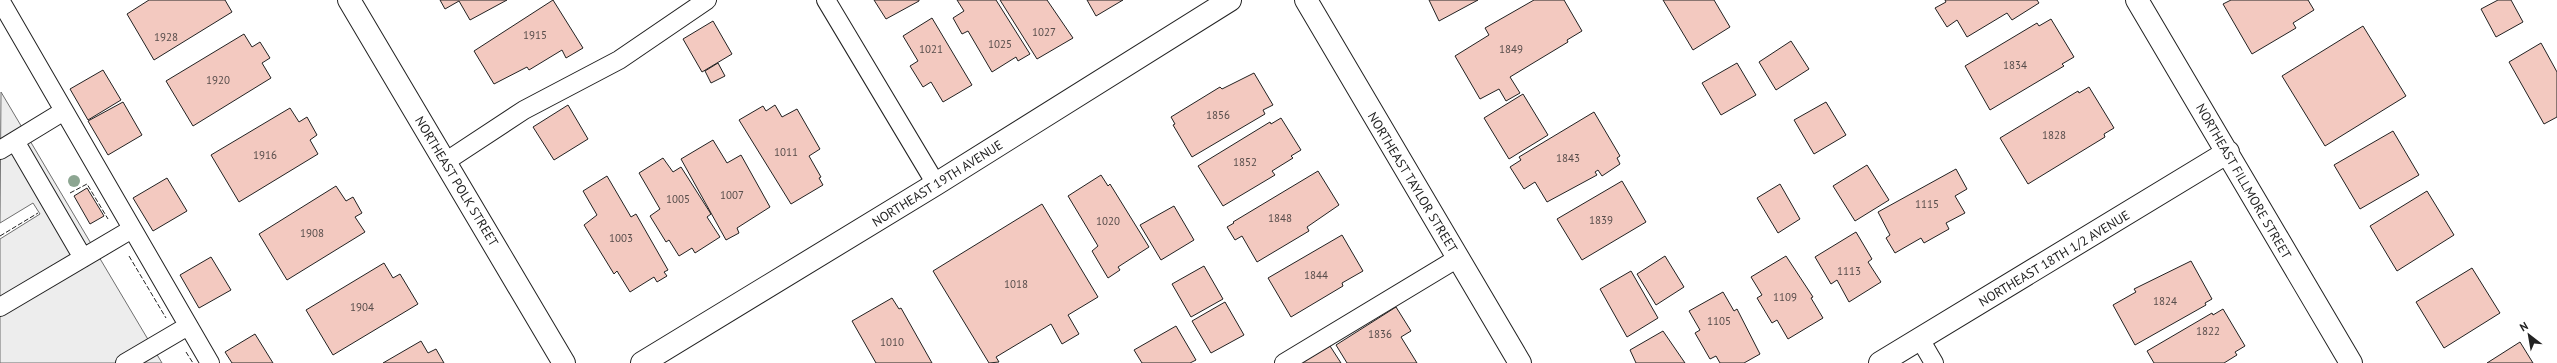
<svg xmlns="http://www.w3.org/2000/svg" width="2557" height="363" font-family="'PT Sans',sans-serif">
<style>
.parking{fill:#ededed;stroke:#6f6f6f}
.building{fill:#f3c9c0;stroke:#222}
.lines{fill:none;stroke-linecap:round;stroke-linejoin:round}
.service-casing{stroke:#222;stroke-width:20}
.minor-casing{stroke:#222;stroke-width:24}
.service{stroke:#fff;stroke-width:18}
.minor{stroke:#fff;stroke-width:22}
.fence{stroke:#222;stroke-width:1;stroke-dasharray:5 2;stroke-linecap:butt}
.tree{fill:#8da692}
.labels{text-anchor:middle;stroke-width:3;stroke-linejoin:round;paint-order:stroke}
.number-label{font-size:11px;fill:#564c4a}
.street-label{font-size:13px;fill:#222;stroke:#fff}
</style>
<rect width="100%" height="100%" fill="#fff"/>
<path class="parking" d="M1,92L162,363H0V239L40,214L33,203L0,223Z"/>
<path class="building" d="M149,0H225L232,12L154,60L127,14Z
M440,0H507L470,20L459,1L445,9Z
M553,0L583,48L566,58L562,50L529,70L527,67L494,84L474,51Z
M874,0H919V1L886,19Z
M957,0H996L1030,54L1018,61L1016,57L992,72L968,31L962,34L953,18L964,11Z
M1000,0H1047L1073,38L1037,59Z
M1087,0H1123L1096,16Z
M1429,0H1478L1439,21Z
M1534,0H1564L1582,31L1567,40L1568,42L1510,77L1520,93L1506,101L1499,89L1480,99L1455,56L1489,35L1485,28Z
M1663,0H1714L1730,27L1693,50Z
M1945,0H2037L2039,3L2012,20L2007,13L1967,37L1957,20L1947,27L1935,8L1946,2Z
M2231,0H2308L2314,10L2293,23L2296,28L2252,54L2223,4Z
M2498,0H2511L2523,22L2496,37L2481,9Z
M932,18L972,85L943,102L931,82L923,87L910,66L918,61L903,36Z
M2051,19L2074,57L2062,64L2064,66L1990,110L1965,66L2037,23L2039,26Z
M713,21L732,54L702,72L683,39Z
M2363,26L2406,96L2325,146L2282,76Z
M244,34L252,47L260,42L270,58L262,63L271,78L193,126L166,81Z
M1791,41L1809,69L1776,90L1759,62Z
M2541,43L2557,72V117L2544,124L2509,62Z
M718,63L725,76L711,83L705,71Z
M1737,63L1756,95L1721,115L1702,83Z
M103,70L121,100L88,120L70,89Z
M1254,73L1273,105L1263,110L1265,114L1192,157L1173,125L1175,124L1171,117L1220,87L1222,89Z
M2089,87L2114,128L2104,134L2105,137L2028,184L2000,138L2078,91L2079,93Z
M1523,94L1548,135L1509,159L1484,118Z
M123,102L142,135L108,155L88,121Z
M1826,102L1846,135L1814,154L1794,120Z
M568,105L588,139L554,160L533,127Z
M775,105L782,117L797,109L820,149L809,156L821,177L819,178L823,185L791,204L739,120L763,106L766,111Z
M290,108L299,122L307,117L317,135L310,140L318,154L239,202L211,155Z
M1594,112L1620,156L1617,158L1620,164L1602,176L1598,170L1595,172L1597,175L1547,202L1535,182L1524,189L1510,167L1521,160L1519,157Z
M1281,118L1301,150L1291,156L1293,158L1272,171L1275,175L1223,206L1198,166L1270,122L1271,124Z
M2393,131L2419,175L2360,209L2334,165Z
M713,140L727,163L741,155L770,207L737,228L739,233L726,240L681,159Z
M663,158L673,172L681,167L711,214L707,217L720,237L695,253L692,248L679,256L669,240L666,242L650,216L660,209L639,173Z
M1867,165L1889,200L1855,221L1833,186Z
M1956,169L1967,189L1955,196L1965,213L1946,223L1949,229L1924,243L1921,238L1895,253L1886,238L1890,235L1878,212Z
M1318,171L1339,205L1307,227L1309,231L1257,262L1242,236L1235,240L1227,227L1234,223L1233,222Z
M1101,175L1108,186L1110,184L1149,247L1118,267L1120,270L1108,278L1092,251L1098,246L1068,196Z
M607,176L631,217L636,214L668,270L664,272L667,276L657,282L654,277L630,292L617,271L614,274L584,225L597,215L583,191Z
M167,178L187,211L153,231L133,198Z
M1622,181L1646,222L1582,260L1557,219Z
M1780,184L1800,219L1778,233L1757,198Z
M336,186L346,201L353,197L362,213L355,217L365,232L287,280L259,234Z
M87,188L104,216L90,224L74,196Z
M2427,191L2454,235L2397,271L2370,226Z
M1042,204L1098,297L1068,315L1079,334L1062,344L1051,324L996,357L999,362L989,363L933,271Z
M1174,206L1194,240L1161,260L1140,225Z
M1856,232L1872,259L1868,262L1881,282L1849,302L1837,280L1831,284L1815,257Z
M1342,235L1363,271L1342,283L1343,286L1291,317L1268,278Z
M1665,256L1684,287L1656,305L1637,274Z
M1786,256L1813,297L1811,298L1823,318L1788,339L1777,320L1772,323L1757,298L1762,295L1751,277Z
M211,257L231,290L199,308L180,275Z
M2191,261L2212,299L2205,303L2206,305L2135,345L2113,305L2136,292L2134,289Z
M384,263L393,278L400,274L418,304L333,355L306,310Z
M1204,266L1223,299L1191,317L1172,284Z
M2472,268L2500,313L2444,348L2416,302Z
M1631,271L1658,318L1627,337L1600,289Z
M1723,292L1734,311L1737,309L1760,354L1744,363H1720L1716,356L1710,359L1695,333L1700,330L1689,311Z
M892,298L899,309L901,308L932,363H876L852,321Z
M1225,302L1244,335L1211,353L1192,321Z
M1396,307L1411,331L1401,337L1417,363H1347L1336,345Z
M2223,309L2245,346L2235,352L2237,355L2224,363H2154L2147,351L2212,313L2213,315Z
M1176,326L1196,360L1190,363H1142L1134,350Z
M1663,331L1685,363H1636L1630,350Z
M255,334L273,363H232L225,352Z
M421,341L428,353L436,349L444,363H383Z
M2520,342L2533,363H2487Z
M1330,346L1341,363H1301Z"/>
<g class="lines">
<defs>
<path id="service" d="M0,0L210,363
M826,0L936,184
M15,141L83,258
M0,150L64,111
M445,162L524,110L619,60L707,0
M0,307L132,229
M1920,339L1934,363
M125,363L188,326
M1284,363L1458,258"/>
<path id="minor" d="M349,0L564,363
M1306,0L1520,363
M2137,0L2351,363
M642,363L936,184L1230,0
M1880,363L2228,152"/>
</defs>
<use href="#service" class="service-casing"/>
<use href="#minor" class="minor-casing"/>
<use href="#service" class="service"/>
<use href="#minor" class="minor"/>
<path class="fence" d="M70,193L87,184L108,219
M0,236L38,213
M129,256L166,318
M186,352L193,363"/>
</g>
<circle class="tree" cx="74" cy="181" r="6"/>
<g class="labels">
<g class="number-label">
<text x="1044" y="36">1027</text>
<text x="535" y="39">1915</text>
<text x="166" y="41">1928</text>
<text x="1000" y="48">1025</text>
<text x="931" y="53">1021</text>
<text x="1511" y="53">1849</text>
<text x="2015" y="69">1834</text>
<text x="218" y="84">1920</text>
<text x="1218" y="119">1856</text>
<text x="2054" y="139">1828</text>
<text x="786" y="156">1011</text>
<text x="265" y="159">1916</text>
<text x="1568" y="162">1843</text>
<text x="1245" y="166">1852</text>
<text x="732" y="199">1007</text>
<text x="678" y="203">1005</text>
<text x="1927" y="208">1115</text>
<text x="1280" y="222">1848</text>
<text x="1601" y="224">1839</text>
<text x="1108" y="225">1020</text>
<text x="312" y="237">1908</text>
<text x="621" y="242">1003</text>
<text x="1849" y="275">1113</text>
<text x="1316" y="279">1844</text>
<text x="1016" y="288">1018</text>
<text x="1785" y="301">1109</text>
<text x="2165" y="305">1824</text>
<text x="362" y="311">1904</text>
<text x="1719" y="325">1105</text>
<text x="2208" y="335">1822</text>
<text x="1380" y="338">1836</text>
<text x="892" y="346">1010</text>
</g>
<g class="street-label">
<text transform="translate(457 181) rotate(59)" y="5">NORTHEAST POLK STREET</text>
<text transform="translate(2244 181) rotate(60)" y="5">NORTHEAST FILLMORE STREET</text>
<text transform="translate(1413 182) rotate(59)" y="5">NORTHEAST TAYLOR STREET</text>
<text transform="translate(937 183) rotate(-32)" y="5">NORTHEAST 19TH AVENUE</text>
<text transform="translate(2054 258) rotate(-31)" y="5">NORTHEAST 18TH 1/2 AVENUE</text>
</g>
</g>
<g transform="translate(2529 335) rotate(329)" stroke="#ffffff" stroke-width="3" paint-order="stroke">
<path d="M0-3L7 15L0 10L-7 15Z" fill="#222222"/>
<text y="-6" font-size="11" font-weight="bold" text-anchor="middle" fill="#222222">N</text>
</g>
</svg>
